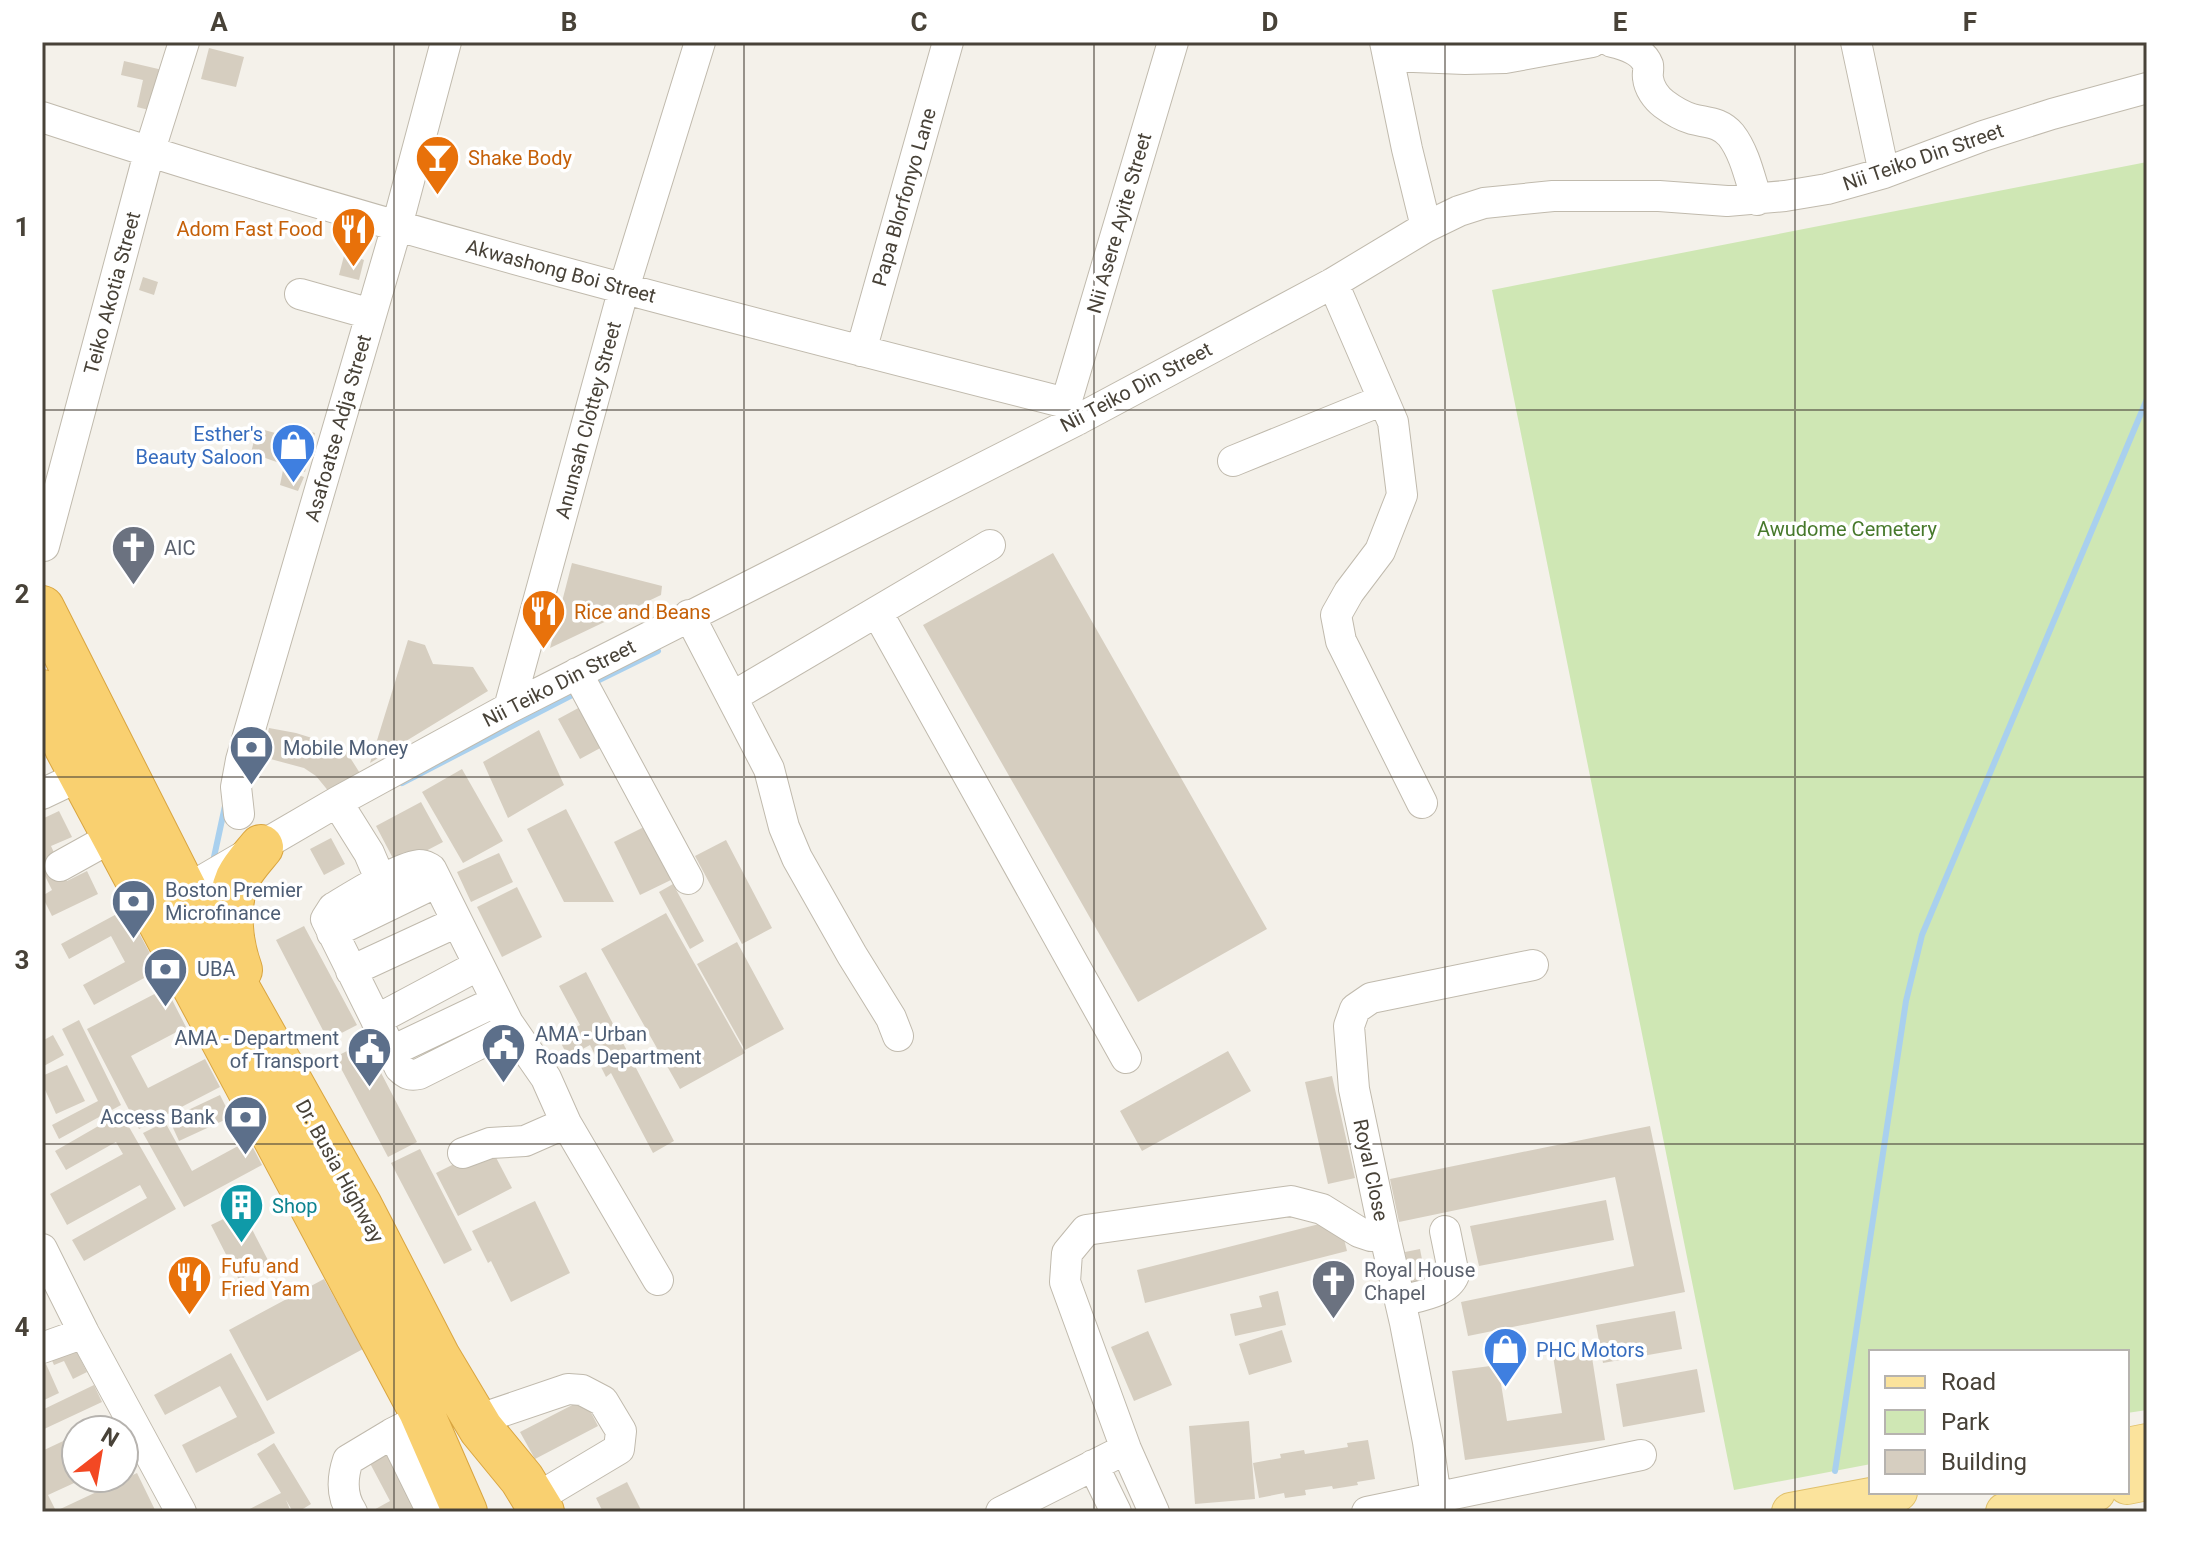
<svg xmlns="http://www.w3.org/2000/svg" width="2189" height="1554" font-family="Roboto,sans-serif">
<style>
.green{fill:#cfe7b4}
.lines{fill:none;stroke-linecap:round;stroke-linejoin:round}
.stream{stroke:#a9d0ee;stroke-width:6}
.building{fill:#d6cec0}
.minor-casing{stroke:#c0baad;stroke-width:32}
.major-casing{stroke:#e0c16c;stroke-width:40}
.highway-casing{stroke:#d9a540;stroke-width:46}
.minor{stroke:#fff;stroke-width:30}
.major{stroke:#fbe39c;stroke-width:38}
.highway{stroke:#f9d070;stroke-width:44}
.grid{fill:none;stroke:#484238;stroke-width:2;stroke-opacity:0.55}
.labels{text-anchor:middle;stroke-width:7;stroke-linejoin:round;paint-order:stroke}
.street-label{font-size:20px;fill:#484238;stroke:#fff}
.food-label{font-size:20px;fill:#c56008;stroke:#fff;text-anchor:start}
.shop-label{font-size:20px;fill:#366cbe;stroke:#fff;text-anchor:end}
.park-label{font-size:20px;fill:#47792c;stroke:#fff}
.worship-label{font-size:20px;fill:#5b616d;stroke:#fff;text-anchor:start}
.service-label{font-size:20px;fill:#4e5e75;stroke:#fff;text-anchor:start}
.culture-label{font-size:20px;fill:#0d838f;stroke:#fff;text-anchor:start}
.neatline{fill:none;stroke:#484238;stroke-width:3}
.grid-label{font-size:26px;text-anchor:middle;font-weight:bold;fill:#484238}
</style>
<rect width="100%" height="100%" fill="#f4f1ea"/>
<path class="green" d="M2147,162V1410L2127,1413V1352H1871V1464L1734,1490L1492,290Z"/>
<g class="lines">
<path class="stream" d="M593,683L658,651
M402,783L576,693
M214,857L225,806
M1835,1471L1906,1001L1922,935L2147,399"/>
</g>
<path class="building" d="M209,48L244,57L236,87L201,79Z
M124,61L167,71L157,112L137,107L143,80L121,75Z
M345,252L364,260L359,280L339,275Z
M143,277L158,282L154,295L139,290Z
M296,427L315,433L305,472L251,453L257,428L279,434L285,445L290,447Z
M283,470L304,477L298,491L280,485Z
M1053,553L1267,929L1138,1002L923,625Z
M572,563L662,586L661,595L550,648Z
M408,640L425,645L433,664L473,667L488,691L370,763Z
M582,706L604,746L580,759L558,719Z
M269,728L296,733L344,748L363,778L330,793L316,776L304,768L263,757Z
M539,730L564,785L508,818L483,762Z
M462,769L503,841L463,863L422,792Z
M421,802L443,842L397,866L376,826Z
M566,809L614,902H564L527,829Z
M59,811L72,837L51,846L67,881L87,871L98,894L52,916L42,896L52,890L42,870V819Z
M646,826L673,879L640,895L614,842Z
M331,838L345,864L324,875L310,849Z
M726,840L772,928L742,944L695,856Z
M499,853L513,882L471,902L457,872Z
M673,884L704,941L690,949L659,892Z
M517,887L542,937L502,957L477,907Z
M126,909L159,970L94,1005L83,985L125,962L111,936L69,959L61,944Z
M666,913L745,1053L680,1089L601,949Z
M304,926L357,1025L328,1040L276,940Z
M737,942L784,1029L745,1050L697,964Z
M586,972L674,1141L653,1153L611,1073L606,1077L590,1045L568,1057L558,1037L580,1025L559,986Z
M166,988L186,1027L131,1056L148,1088L205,1059L220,1087L139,1129L87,1029Z
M79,1020L121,1105L59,1139L52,1125L98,1101L62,1029Z
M53,1035L64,1055L42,1067V1041Z
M365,1042L417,1142L388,1157L335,1057Z
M1228,1051L1251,1091L1142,1151L1120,1111Z
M67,1065L85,1101L56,1114L42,1083V1076Z
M1332,1076L1355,1178L1328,1184L1305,1082Z
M220,1095L231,1117L179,1141L169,1119Z
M121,1113L176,1209L84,1261L72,1240L147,1198L140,1185L67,1225L50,1194L123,1154L116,1142L66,1170L55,1151Z
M165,1122L192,1171L249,1140L262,1165L184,1207L143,1133Z
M1650,1126L1685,1292L1468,1336L1461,1302L1634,1266L1615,1177L1399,1222L1390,1179Z
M490,1146L512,1188L458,1216L436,1173Z
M420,1149L472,1250L444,1264L391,1163Z
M1606,1200L1614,1240L1479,1266L1470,1226Z
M535,1201L570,1273L511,1302L491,1261L488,1263L472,1231Z
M242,1210L270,1264L239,1280L211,1225Z
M1339,1219L1347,1251L1145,1303L1137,1270Z
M1420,1249L1426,1280L1410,1283L1405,1252Z
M324,1279L363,1349L267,1401L229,1330Z
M1278,1291L1286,1325L1235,1336L1230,1314L1262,1307L1259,1296Z
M1675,1311L1682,1349L1603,1363L1596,1325Z
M1282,1330L1292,1362L1249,1375L1239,1344Z
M1148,1331L1172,1385L1134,1401L1111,1347Z
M71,1341L87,1372L73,1379L64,1361L54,1365L48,1352Z
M1591,1351L1605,1440L1465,1460L1452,1371L1498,1365L1507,1421L1562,1413L1553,1356Z
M231,1353L275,1433L196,1473L182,1445L237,1417L220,1386L165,1415L154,1395Z
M46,1364L59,1393L42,1401V1366Z
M1697,1369L1705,1412L1623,1427L1616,1384Z
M94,1385L102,1402L42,1430V1410Z
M584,1399L598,1426L535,1459L520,1432Z
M106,1421L110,1430H86Z
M1249,1421L1255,1499L1195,1504L1189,1426Z
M76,1435V1478H85L48,1495L56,1511L137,1473L156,1512H42V1451Z
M389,1439L427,1512H370L390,1501L364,1452Z
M1368,1440L1375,1479L1357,1482L1358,1485L1333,1489L1332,1486L1305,1490L1306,1495L1285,1498L1284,1493L1259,1498L1253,1463L1281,1458L1280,1454L1304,1450L1305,1454L1348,1447L1347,1443Z
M274,1443L311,1504L298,1512H293L286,1500L291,1512H244L281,1493L257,1454Z
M627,1482L642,1512H603L596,1498Z"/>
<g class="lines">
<defs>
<path id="minor" d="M1385,42L1407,149L1426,227
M1612,42C1625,45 1643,51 1648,65C1649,69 1647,75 1648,78C1649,88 1656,98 1664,104C1672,110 1682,116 1692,119C1708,123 1720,122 1731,135C1745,153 1750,179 1757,200
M1856,42L1884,173
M1388,56L1465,59L1505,58L1592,42
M42,117C378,228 723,316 1066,403L1079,419
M1333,283L1393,422L1402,495L1380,551L1349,592L1336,615L1341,641L1422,803
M300,294L371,314
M861,351L948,42
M1066,403L1173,42
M1233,461L1383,400
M44,546L149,153L184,42
M877,612L1126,1058
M689,615L769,769L784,827L797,858L852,955L891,1018L898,1036
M577,673L688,879
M732,697L990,545
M509,708L624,288L700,42
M42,794L82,775
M337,802L369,853L381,881
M239,814L236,787L241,760L397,226L446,42
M60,866L114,836
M186,890L337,802L509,708L1079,419L1333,283L1426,227L1459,211L1484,203L1553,196H1659L1727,201L1785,196L1827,189L1884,173L1983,136L2052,114L2147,88
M332,933L437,882
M351,971L457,922
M376,1020L479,965
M508,1023L505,1029L499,1034L419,1074C410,1076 406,1074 400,1068L326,919L333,908C353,896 397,868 419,865C425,865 425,866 431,869L508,1023L546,1078L566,1123L658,1280
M392,1051L497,1001
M463,1153L490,1143L525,1141L566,1123
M42,1249L84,1333L181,1512
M1401,1301C1418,1296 1447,1293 1454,1275L1445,1231
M42,1348L84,1333
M421,1411L413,1423L393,1433L432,1512
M477,1420L568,1389L582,1390L603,1401L621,1431L619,1449L542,1495L535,1501
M1093,1465L1116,1512
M352,1512C341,1496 342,1478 348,1460L393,1433
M1001,1512L1126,1449
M1154,1512L1126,1449L1065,1282L1067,1253L1086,1230L1291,1201L1322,1209L1359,1232L1371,1236L1384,1232
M1367,1512L1641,1455
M1438,1512L1428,1442L1405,1323L1384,1232L1354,1089L1349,1026L1355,1009L1371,998L1533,965"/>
<path id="major" d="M2127,1447L2147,1443
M2127,1485L2147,1481
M1791,1512L1898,1492
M2005,1512L2096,1492"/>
<path id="highway" d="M42,608L208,936L360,1206L438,1357L481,1429L522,1479L542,1512
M42,692L67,748L114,836L421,1411L465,1512
M240,970C230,942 226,906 238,878C244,866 253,857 261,847"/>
</defs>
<use href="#minor" class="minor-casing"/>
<use href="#major" class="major-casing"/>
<use href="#highway" class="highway-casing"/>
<use href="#minor" class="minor"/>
<use href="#major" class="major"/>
<use href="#highway" class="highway"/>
</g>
<path class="grid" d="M394,42V1512M744,42V1512M1094,42V1512M1445,42V1512M1795,42V1512M42,410H2147M42,777H2147M42,1144H2147"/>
<defs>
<symbol id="bar-pin" viewBox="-11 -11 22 30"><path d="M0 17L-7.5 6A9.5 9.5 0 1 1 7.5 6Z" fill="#e8710a" stroke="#fff"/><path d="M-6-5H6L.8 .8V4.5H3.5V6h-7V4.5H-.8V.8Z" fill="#fff"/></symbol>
<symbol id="restaurant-pin" viewBox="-11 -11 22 30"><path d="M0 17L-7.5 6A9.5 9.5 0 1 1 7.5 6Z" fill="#e8710a" stroke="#fff"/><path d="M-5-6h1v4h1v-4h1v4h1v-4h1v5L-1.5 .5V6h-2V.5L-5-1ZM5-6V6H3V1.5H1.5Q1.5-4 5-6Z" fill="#fff"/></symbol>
<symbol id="shop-pin" viewBox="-11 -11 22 30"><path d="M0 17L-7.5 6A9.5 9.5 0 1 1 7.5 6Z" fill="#3f7fe0" stroke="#fff"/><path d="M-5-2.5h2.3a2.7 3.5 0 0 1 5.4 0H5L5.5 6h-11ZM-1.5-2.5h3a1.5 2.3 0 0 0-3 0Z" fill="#fff"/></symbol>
<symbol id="church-pin" viewBox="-11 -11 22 30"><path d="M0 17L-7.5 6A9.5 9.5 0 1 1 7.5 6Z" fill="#6b7280" stroke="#fff"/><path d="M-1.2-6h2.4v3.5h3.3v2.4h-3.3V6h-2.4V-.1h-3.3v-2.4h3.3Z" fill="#fff"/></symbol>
<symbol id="bank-pin" viewBox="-11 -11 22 30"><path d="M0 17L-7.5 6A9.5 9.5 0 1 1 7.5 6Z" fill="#5c6f8a" stroke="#fff"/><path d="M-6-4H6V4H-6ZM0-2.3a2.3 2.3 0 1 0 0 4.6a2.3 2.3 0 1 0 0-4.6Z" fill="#fff"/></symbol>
<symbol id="civic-pin" viewBox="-11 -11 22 30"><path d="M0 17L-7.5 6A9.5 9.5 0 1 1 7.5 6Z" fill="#5c6f8a" stroke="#fff"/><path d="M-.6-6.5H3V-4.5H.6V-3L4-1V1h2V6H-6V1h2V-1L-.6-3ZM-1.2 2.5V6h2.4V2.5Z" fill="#fff"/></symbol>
<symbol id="building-pin" viewBox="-11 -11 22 30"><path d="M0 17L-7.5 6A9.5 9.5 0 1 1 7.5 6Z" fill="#0f9aa8" stroke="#fff"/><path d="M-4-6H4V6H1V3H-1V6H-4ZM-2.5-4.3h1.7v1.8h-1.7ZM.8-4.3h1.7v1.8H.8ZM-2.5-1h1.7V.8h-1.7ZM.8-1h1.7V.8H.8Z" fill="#fff"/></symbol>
</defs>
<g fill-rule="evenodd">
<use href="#bar-pin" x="412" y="132" width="51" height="69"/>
<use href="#restaurant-pin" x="328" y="204" width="51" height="69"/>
<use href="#shop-pin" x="268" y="420" width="51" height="69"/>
<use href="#church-pin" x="108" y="522" width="51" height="69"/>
<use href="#restaurant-pin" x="518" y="586" width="51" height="69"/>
<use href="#bank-pin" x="226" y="722" width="51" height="69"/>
<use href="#bank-pin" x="108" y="876" width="51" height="69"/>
<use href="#bank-pin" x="140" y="944" width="51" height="69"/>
<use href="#civic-pin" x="478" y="1020" width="51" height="69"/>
<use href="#civic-pin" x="344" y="1024" width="51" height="69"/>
<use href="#bank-pin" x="220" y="1092" width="51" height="69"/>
<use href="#building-pin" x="216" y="1180" width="51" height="69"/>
<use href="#restaurant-pin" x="164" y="1252" width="51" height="69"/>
<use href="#church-pin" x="1308" y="1256" width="51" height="69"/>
<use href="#shop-pin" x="1480" y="1324" width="51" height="69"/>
</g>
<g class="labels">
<g class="street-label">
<text transform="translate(1923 157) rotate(-19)" y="7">Nii Teiko Din Street</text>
<text transform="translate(904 197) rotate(-74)" y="7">Papa Blorfonyo Lane</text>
<text transform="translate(1119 223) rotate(-74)" y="7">Nii Asere Ayite Street</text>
<text transform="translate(561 271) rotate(15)" y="7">Akwashong Boi Street</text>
<text transform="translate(112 293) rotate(-75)" y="7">Teiko Akotia Street</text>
<text transform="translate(1136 387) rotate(-28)" y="7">Nii Teiko Din Street</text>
<text transform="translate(588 420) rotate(-75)" y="7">Anunsah Clottey Street</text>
<text transform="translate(338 428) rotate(-74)" y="7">Asafoatse Adja Street</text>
<text transform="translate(559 683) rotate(-27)" y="7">Nii Teiko Din Street</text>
<text transform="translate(1371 1170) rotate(78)" y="7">Royal Close</text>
<text transform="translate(340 1171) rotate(61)" y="7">Dr. Busia Highway</text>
</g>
<g class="food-label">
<text x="468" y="165">Shake Body</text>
<text x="323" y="236" text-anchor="end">Adom Fast Food</text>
<text x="574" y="619">Rice and Beans</text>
<text x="221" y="1273">Fufu and<tspan x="221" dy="23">Fried Yam</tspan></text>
</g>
<g class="shop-label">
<text x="263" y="441">Esther's<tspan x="263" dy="23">Beauty Saloon</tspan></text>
<text x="1536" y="1357" text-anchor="start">PHC Motors</text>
</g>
<g class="park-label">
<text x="1847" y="536">Awudome Cemetery</text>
</g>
<g class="worship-label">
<text x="164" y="555">AIC</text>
<text x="1364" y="1277">Royal House<tspan x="1364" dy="23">Chapel</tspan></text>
</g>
<g class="service-label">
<text x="283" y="755">Mobile Money</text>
<text x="165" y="897">Boston Premier<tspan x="165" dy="23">Microfinance</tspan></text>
<text x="197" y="976">UBA</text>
<text x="535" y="1041">AMA - Urban<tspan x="535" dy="23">Roads Department</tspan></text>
<text x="339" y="1045" text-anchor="end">AMA - Department<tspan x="339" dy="23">of Transport</tspan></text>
<text x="215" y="1124" text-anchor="end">Access Bank</text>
</g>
<g class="culture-label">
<text x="272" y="1213">Shop</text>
</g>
</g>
<rect width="2189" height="1554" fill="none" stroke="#ffffff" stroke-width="88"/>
<rect x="1869" y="1350" width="260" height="144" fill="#ffffff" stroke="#b6b3af" stroke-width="2"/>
<rect x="1885" y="1376" width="40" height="12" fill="#fbe39c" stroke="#b6b3af" stroke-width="2"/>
<text x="1941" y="1390" font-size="24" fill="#484238">Road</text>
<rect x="1885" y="1410" width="40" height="24" fill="#cfe7b4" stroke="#b6b3af" stroke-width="2"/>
<text x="1941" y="1430" font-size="24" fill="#484238">Park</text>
<rect x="1885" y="1450" width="40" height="24" fill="#d6cec0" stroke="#b6b3af" stroke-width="2"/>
<text x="1941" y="1470" font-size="24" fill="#484238">Building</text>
<g transform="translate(100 1454) rotate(31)"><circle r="38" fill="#ffffff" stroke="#b6b3af" stroke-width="2"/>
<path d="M0-6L14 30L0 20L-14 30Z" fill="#f34823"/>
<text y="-12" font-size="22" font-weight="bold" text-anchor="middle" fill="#484238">N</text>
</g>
<rect x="44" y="44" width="2101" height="1466" class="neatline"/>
<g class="grid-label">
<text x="219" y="31">A</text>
<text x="569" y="31">B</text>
<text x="919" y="31">C</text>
<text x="1270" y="31">D</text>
<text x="1620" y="31">E</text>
<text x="1970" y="31">F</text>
<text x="22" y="236">1</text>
<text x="22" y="603">2</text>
<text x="22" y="969">3</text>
<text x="22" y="1336">4</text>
</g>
</svg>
